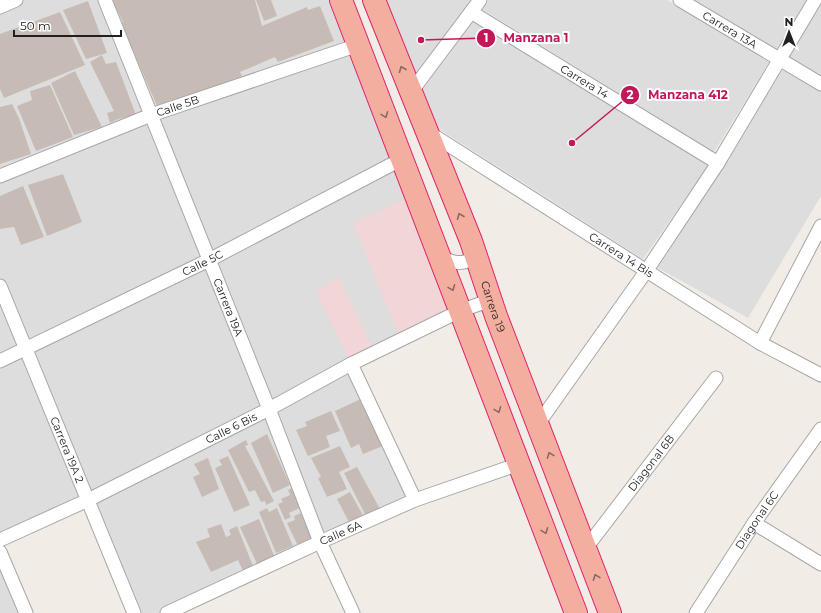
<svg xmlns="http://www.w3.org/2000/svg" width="821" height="613" font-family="Montserrat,sans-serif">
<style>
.residential{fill:#dedddd}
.commercial{fill:#f2d5d6}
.building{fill:#c6bcb5}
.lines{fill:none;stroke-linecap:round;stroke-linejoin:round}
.minor-casing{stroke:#a7a7a7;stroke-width:15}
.trunk-casing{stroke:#df236c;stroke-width:24}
.minor{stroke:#fff;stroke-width:13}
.trunk{stroke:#f4aea0;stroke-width:22}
.oneway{stroke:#8a6760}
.labels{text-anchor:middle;stroke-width:4;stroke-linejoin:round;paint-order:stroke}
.street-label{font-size:11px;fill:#202020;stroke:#fff}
.leader{fill:none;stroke:#c2185b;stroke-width:1.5}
.callout-dot{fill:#c2185b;stroke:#fff;stroke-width:1.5}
.mark-label{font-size:12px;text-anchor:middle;font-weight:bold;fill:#fff}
.callout-label{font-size:12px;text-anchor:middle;font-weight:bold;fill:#c2185b;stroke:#fff;stroke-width:4;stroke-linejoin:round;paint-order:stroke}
</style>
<rect width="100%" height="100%" fill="#f1ede6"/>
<path class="residential" d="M0,0H341L416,194L401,341L351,364L415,500L167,613H134L88,500L0,540Z
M383,0H472L414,79Z
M489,0H667L770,61L714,152L482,9Z
M694,0H813L779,52L693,1Z
M821,5V76L787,56Z
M473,19L712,160L643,259L434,126L420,93Z
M784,68L821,91V196L748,318L658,268Z
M0,569L19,613H0Z"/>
<path class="commercial" d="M416,194L460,311L401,341L353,223Z
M339,277L374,352L351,364L316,291Z"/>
<path class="building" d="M112,0H255L262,26L307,7L308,10L320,6L334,41L278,62L275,57L240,72L242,76L158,108L121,23L123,22Z
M256,0H271L277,16L264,21Z
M88,1L107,53L86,59L63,10Z
M60,12L85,65L4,98L0,89V34Z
M102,55L106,64L116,62L136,115L118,119L110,123L107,113L114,111L90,62Z
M75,71L102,127L74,135L51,83Z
M50,85L73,137L36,151L17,106L32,100L30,91Z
M12,104L19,118L31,154L0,164V107Z
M63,174L82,222L47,236L28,185Z
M23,186L44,237L21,245L14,227L0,229V196Z
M363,398L383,446L363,454L359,444L351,448L335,411Z
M331,411L340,431L326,436L330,447L308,456L296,430L307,426L305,422Z
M267,434L290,485L273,493L251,443Z
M246,440L248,445L245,446L274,501L266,505L265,501L261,502L255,490L249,492L228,450Z
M340,446L350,467L339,472L347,489L327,497L318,478L321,477L311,458Z
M228,456L250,505L234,512L215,468L222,465L219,460Z
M208,458L219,489L202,497L193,477L200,474L194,464Z
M357,467L380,509L366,516L344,473Z
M292,488L300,508L289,513L291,517L285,520L278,504L283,502L281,499L290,495L288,490Z
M350,492L364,517L350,524L337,499Z
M267,508L269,512L277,508L293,546L276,553L259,512Z
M301,513L313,539L298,546L287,523L295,520L294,516Z
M259,519L275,558L258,566L240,527Z
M221,524L226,537L231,535L229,530L237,526L253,566L243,571L238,560L211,572L196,542L210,537L207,529Z"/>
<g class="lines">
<defs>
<g id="minor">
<path id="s1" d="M105,0L269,409L320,542L353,613"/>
<path id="s2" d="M680,0L821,84"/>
<path d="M0,7L16,0"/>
<path id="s3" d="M471,12L718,163"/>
<path d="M411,92L480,0"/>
<path id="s4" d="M428,132L760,343L821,375"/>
<path id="s5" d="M0,176L151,115L358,45"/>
<path d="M439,256C449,261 457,265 468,261L471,255V247"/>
<path id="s6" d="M0,286L134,613"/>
<path d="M760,343L821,226"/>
<path id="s7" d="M0,361L209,260L402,159"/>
<path d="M351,364L415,500"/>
<path d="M538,424L647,270L718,163L815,0"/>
<path d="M754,523L821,564"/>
<path id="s8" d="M0,540L88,500L269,409L351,364L460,311L482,303L488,306L493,312"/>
<path id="s9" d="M586,548L716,378"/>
<path d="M0,552L26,613"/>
<path id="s10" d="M167,613L320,542L415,500L519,464"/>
<path id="s11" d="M696,613L754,523L821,429"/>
</g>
<g id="trunk">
<path d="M341,0L576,613"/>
<path id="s12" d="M374,0L471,241L496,316L610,613"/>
</g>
</defs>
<use href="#minor" class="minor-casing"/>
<use href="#trunk" class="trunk-casing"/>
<use href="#minor" class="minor"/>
<use href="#trunk" class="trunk"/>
</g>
<defs><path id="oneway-chevron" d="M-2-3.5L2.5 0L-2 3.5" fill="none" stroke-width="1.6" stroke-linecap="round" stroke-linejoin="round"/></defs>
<g class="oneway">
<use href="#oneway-chevron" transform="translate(402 69) rotate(-112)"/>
<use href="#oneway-chevron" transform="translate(385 115) rotate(69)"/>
<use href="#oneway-chevron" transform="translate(460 216) rotate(-112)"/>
<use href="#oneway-chevron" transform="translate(452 288) rotate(69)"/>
<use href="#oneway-chevron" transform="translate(498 410) rotate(69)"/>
<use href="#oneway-chevron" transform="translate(550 455) rotate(-111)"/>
<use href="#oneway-chevron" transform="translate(545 531) rotate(69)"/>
<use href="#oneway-chevron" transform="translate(596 577) rotate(-111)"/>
</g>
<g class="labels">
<g class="street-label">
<text dy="4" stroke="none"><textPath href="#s2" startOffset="58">Carrera 13A</textPath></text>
<text dy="4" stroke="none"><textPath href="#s3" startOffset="133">Carrera 14</textPath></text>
<text dy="4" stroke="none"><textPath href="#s5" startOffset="191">Calle 5B</textPath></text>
<text dy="4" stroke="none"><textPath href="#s4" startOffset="229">Carrera 14 Bis</textPath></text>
<text dy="4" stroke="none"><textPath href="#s7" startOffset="225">Calle 5C</textPath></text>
<text dy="4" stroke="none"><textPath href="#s12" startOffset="329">Carrera 19</textPath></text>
<text dy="4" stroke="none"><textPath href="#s1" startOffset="331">Carrera 19A</textPath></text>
<text dy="4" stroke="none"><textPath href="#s8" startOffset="257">Calle 6 Bis</textPath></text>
<text dy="4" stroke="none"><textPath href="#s6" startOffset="177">Carrera 19A 2</textPath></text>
<text dy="4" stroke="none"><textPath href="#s9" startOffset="107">Diagonal 6B</textPath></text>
<text dy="4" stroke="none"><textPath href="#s11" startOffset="111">Diagonal 6C</textPath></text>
<text dy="4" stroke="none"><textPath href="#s10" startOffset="191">Calle 6A</textPath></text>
</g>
</g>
<path class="leader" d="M421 40L486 38M572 143L630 95"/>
<g class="callout-dot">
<circle cx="421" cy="40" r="4"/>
<circle cx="572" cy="143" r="4"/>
<circle cx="486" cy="38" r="10"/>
<circle cx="630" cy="95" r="10"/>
</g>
<g class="mark-label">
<text x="486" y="42">1</text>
<text x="630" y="99">2</text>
</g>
<g class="callout-label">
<text x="536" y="42">Manzana 1</text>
<text x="688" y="99">Manzana 412</text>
</g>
<g transform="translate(789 32)" stroke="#ffffff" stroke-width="3" paint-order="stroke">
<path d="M0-3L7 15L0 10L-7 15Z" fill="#202020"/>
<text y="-6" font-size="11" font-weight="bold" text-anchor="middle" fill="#202020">N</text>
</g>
<path d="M14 30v6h107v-6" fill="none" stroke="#202020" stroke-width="2"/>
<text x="20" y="30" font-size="12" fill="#202020" stroke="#ffffff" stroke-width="3" paint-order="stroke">50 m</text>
</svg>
